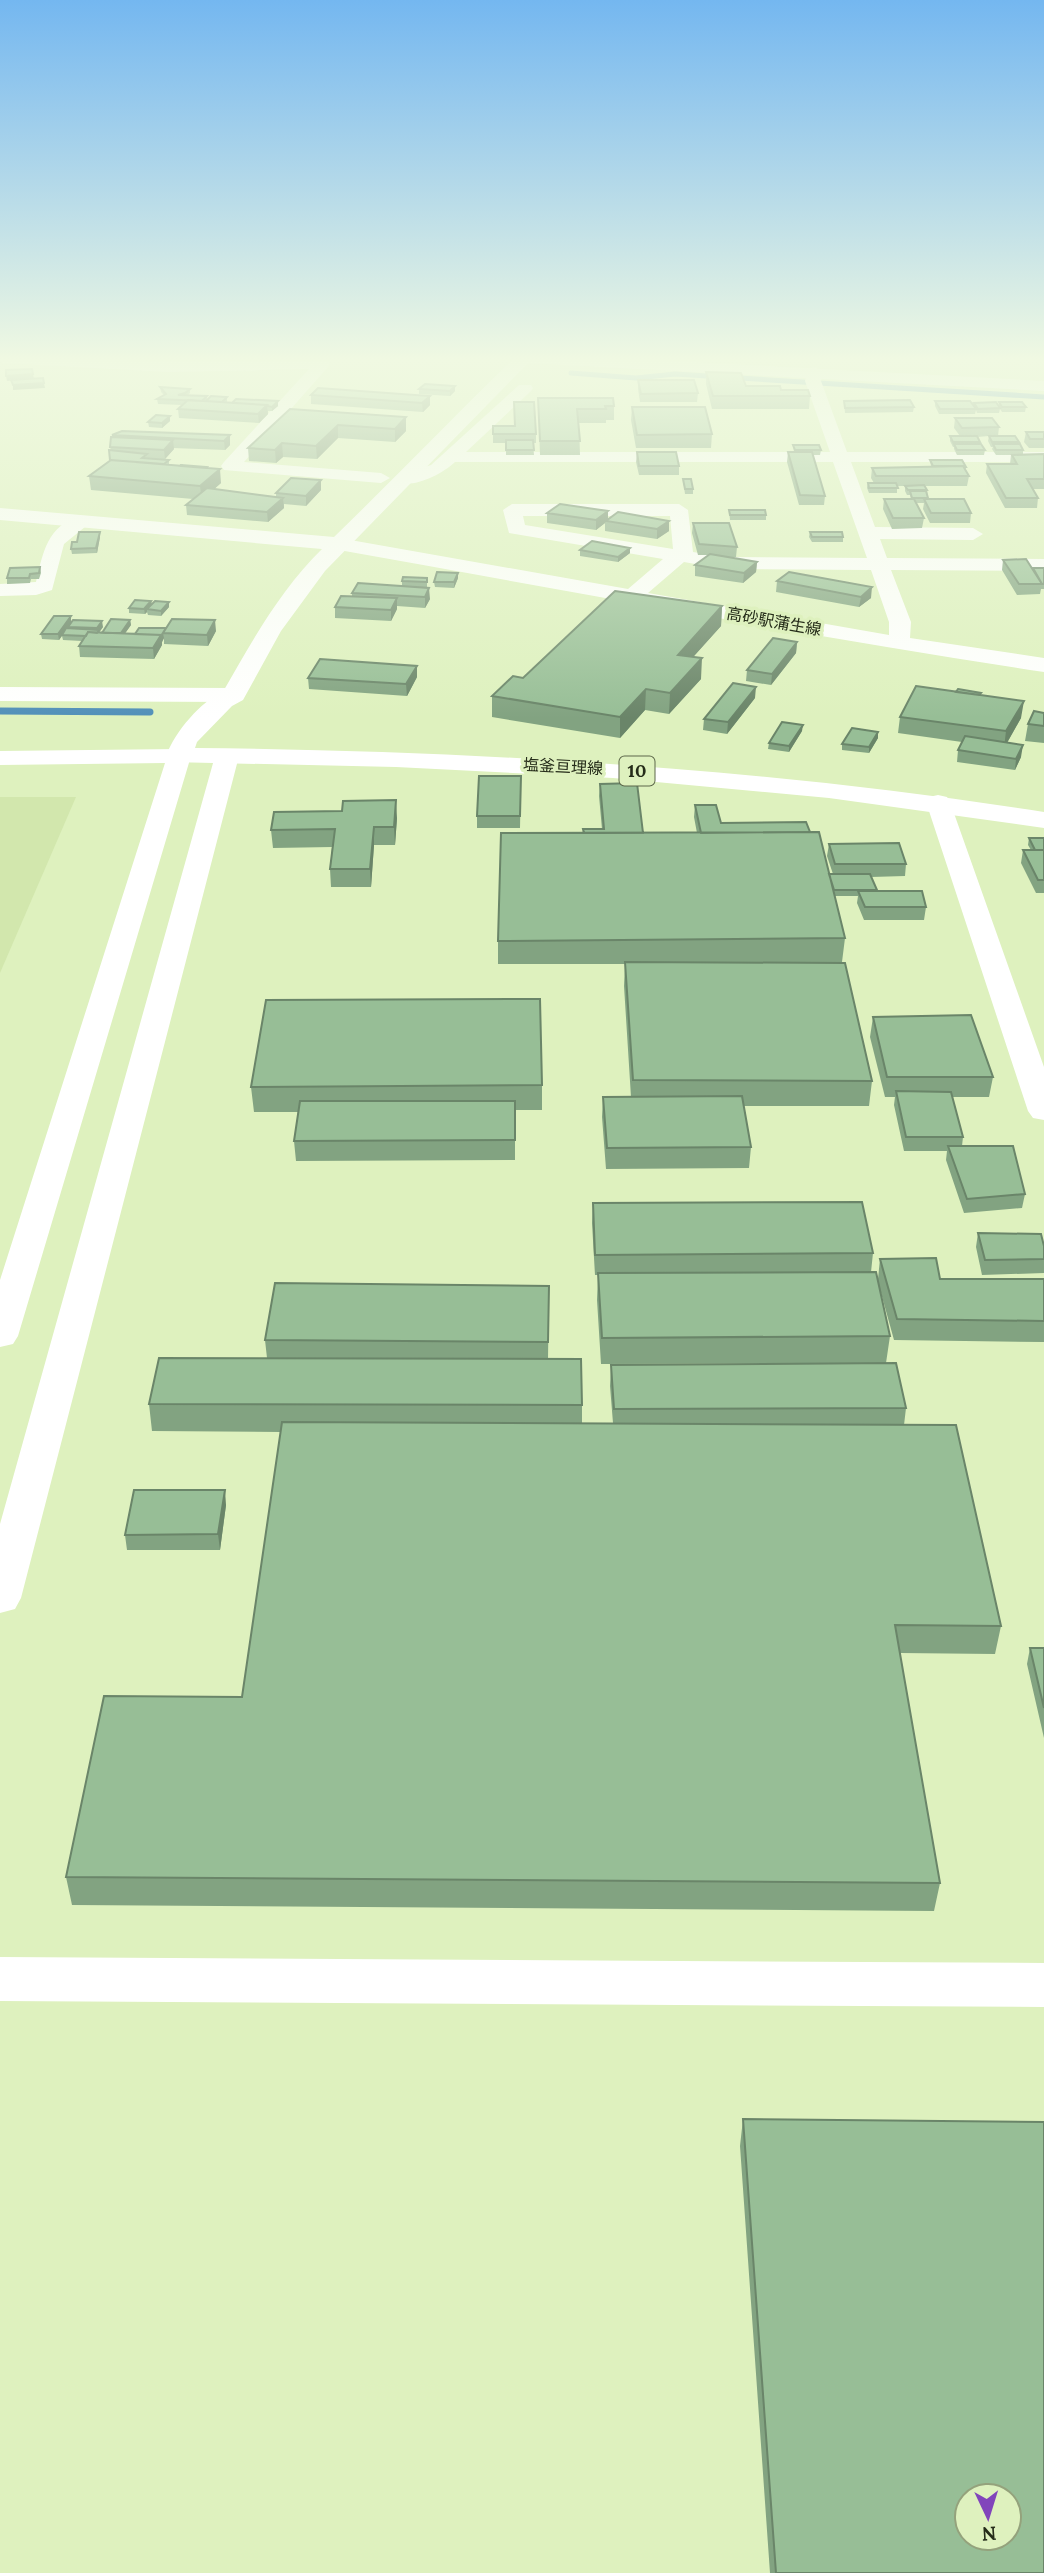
<svg xmlns="http://www.w3.org/2000/svg" width="1044" height="2573" font-family="Lora,'Noto Sans JP',serif">
<style>
.built{fill:#d2e7ad}
.lines{fill:none;stroke-linecap:round;stroke-linejoin:round}
.stream-far1{stroke:#5290b9;stroke-width:5}
.stream{stroke:#5290b9;stroke-width:7}
.minor{fill:#fff;fill-rule:evenodd}
.major{fill:#fff;fill-rule:evenodd}
.wall{fill:#82a381}
.shaded-wall{fill:#6a8569}
.building{fill:#97be96;stroke:#6a8569;stroke-width:2;fill-rule:evenodd}
.labels{text-anchor:middle;stroke-width:7;stroke-linejoin:round;paint-order:stroke}
.far-street-label{font-size:16px;fill:#252c19;stroke:#def1be}
.shield{fill:#def1be;stroke:#5c674a;stroke-width:2}
.shield-label{font-size:18px;font-weight:bold;fill:#252c19}
</style>
<rect width="100%" height="100%" fill="#def1be"/>
<path class="built" d="M0,797H76L0,973Z"/>
<g class="lines">
<path class="stream-far1" d="M571,373L636,378L675,374L1044,397"/>
<path class="stream" d="M0,711L150,712"/>
<path class="minor" d="M0,358H83L168,362L328,361L330,364L328,367L244,462L381,473L390,478L381,483L224,470L221,466L224,462L309,369L168,372L4,363L0,362Z
M815,367L823,372L821,381L847,452H1044V462H851L875,527L973,528L983,534L973,540L880,539L887,558L1044,559V571L891,570L911,622L910,638L1044,658V672C808,636 574,592 339,550L329,544L339,538L628,589L663,559L509,533L503,510L512,504H679L688,510L693,552L723,557L867,558L833,462H455C442,474 417,487 399,483L396,479L399,475L431,465L519,385H531L533,388L531,391L466,452H830L805,381L809,369ZM523,516H670L673,549L525,525ZM684,562L723,569L871,570L889,622V635L648,593Z
M81,516L91,522L64,544L52,590L36,595L0,596V584L36,582C43,553 47,525 81,516Z
M0,687L234,688L242,690L245,695L242,700L234,702L0,701Z
M179,749L187,751L191,756L18,1336L13,1344L0,1347V1280L165,763L0,765V751Z
M227,749L235,751L239,756L21,1598L15,1609L0,1613V1524L215,756L219,751Z
M938,795L947,797L950,802L1044,1067V1120L1033,1118L1028,1111L926,802L929,797Z
M0,1957L1044,1963V2007L0,2001Z"/>
<path class="major" d="M514,358H619L1044,381V391L528,363L325,571L281,631L243,700L232,706L197,742L195,748C481,751 761,768 1044,812V828L829,798L613,778L396,767L170,762L166,756C176,730 200,703 224,690C252,641 281,589 322,549L0,520V508L334,537C395,478 453,417 514,358Z"/>
</g>
<path class="wall" d="M706,372L746,386L781,390L810,396L809,409H712L706,384Z
M638,380L698,393L697,402H640L638,389Z
M160,387L190,389V393L188,395L207,396V399L227,397V402L278,401V406L272,411H268V414L259,423L179,418L178,409L182,405L158,404L157,399L164,395L161,392Z
M419,389L455,391L450,396L419,394Z
M311,395L430,396V405L423,412L311,404Z
M538,398L614,406V420H606V423H579L580,455H540Z
M844,401L914,407L913,412L845,413Z
M935,401L974,406V403L999,407V402L1026,407L1025,412H1002L1000,409L999,413H977L976,410L975,414H939L935,406Z
M632,407L712,434L711,448H636L631,420Z
M290,409L406,417V431L395,442L338,438L317,459L283,457L276,463L249,461L248,448Z
M955,418L999,427L998,436L1019,442L1018,444L1023,450V455L1044,454V489H1033L1038,498L1037,508H1005L986,473L987,464H1010L1011,455H996L992,449L993,447H991L988,441L989,436L977,437L980,442V444L985,450L984,455H957L954,449V447H953L950,441V436H960L954,428Z
M170,421L162,428L149,427L148,422Z
M493,426L536,434V443H533L534,455H506V443H493Z
M1026,432H1044V448H1029L1024,442Z
M112,435H230V445L225,450L173,448L174,449L165,459H152L169,460V465L207,468L221,483L214,489L276,497V493L321,490L306,506L284,504V508L268,522L187,515L186,505L193,499L91,490L89,476L110,460L111,437H112Z
M793,445L821,450L820,455H813L825,496L824,505H799L787,462L788,452H794Z
M637,452L679,466V475H639L636,462Z
M930,460L966,467V470L969,476L967,486H925L927,490L928,499L971,513L970,523H930L923,509L924,503H916L924,518L922,528L892,529L883,509L884,499H911L910,495H907L905,491V486H897V493H869L867,488L868,483H874L871,478L872,468L931,466Z
M683,479L693,489V494H685Z
M729,510L766,515V520H730Z
M608,511V519L669,531L657,539L605,531V523L596,530L547,523V513Z
M693,523L737,547L736,557H726L757,562L756,572L743,583L695,576V565L708,555H698L692,533Z
M810,532L843,537V542H812L809,537Z
M100,537L97,553L72,554L71,549L77,542Z
M580,550L630,553L618,562L580,556Z
M1003,560L1033,570V568H1044V589H1041L1040,594L1017,595L1002,570Z
M40,567L41,573L39,579H31L30,583L7,584V578Z
M458,573V578L454,588L435,587L434,582Z
M427,578V587H409L430,599L425,608L397,606V609L391,621L335,618V607L352,596V593L402,586V581Z
M777,581L871,598L859,607L776,592Z
M151,601L152,604L169,607L161,616L148,615L147,612L145,614L129,613V608Z
M722,606L721,626L693,657L701,679L669,714L645,710L620,738L492,717V696L523,678Z
M71,616V622L103,627L99,633H102L130,620L131,625L125,633L216,631L208,646L164,644V638L162,642V645L154,659L80,657L79,646L82,641L63,640L62,636L59,640L42,639L41,634Z
M797,642L796,653L771,685L746,681L747,670Z
M417,677L407,696L309,689L308,678Z
M956,692L981,693V695L1021,718L1007,743L1021,757L1015,770L957,762L958,750L962,742L898,733L900,717Z
M755,698L727,734L703,730L704,719Z
M1044,712V743L1025,741L1028,724Z
M802,731L789,752L768,749L769,743Z
M878,732V738L869,753L842,750V744Z
M521,776L520,828H477V816Z
M600,784L643,833H697L694,817L695,805L721,823L810,832L829,875L833,874L827,856L829,844L906,864L905,876L871,877L877,891L926,907L924,920H864L857,903L858,896H835L845,938L842,962H764L872,1081L869,1106H744L751,1147L749,1168L606,1169L602,1117L603,1097H631L624,986L625,964H498V941L583,833L602,829L599,796Z
M397,818L395,845H374L371,887H331L330,869L332,847L273,848L271,830Z
M1029,838H1044V893H1036L1021,863L1023,850H1031L1028,845Z
M873,1017L993,1077L989,1097H952L963,1137L962,1146L1025,1194L1022,1208L964,1213L946,1160L947,1151H904L894,1105L895,1097H885L870,1037Z
M542,1085V1110H515V1160L296,1161L294,1141L298,1112H254L251,1087Z
M593,1203L873,1253L871,1272L878,1279L880,1259L940,1279H1044V1342L894,1340L878,1282L890,1336L886,1363L601,1364L597,1300L598,1275H595L592,1223Z
M978,1233L1044,1246V1273L982,1275L976,1247Z
M549,1286L548,1359L582,1405V1423H613L610,1386L611,1365L906,1408L904,1425L1001,1626L995,1654L900,1653L940,1883L934,1911L72,1905L66,1877L242,1697L281,1432L152,1431L149,1404L267,1358L265,1340Z
M226,1505L220,1550H127L125,1535Z
M1030,1648H1044V1738L1027,1664Z
M743,2119L1044,2573H770L740,2146Z"/>
<path class="shaded-wall" d="M33,374L34,379L7,381L6,376Z
M44,383L45,388L13,390V385Z
M455,386V391L450,396V391Z
M430,396V405L423,412L422,403Z
M278,401V406L272,411V407Z
M267,405L268,414L259,423L258,414Z
M170,416V421L162,428V423Z
M406,417V431L395,442V429Z
M338,425V438L317,459L316,446Z
M230,435V445L225,450L224,441Z
M173,440L174,449L165,459L164,450Z
M282,443L283,457L276,463L275,450Z
M220,469L221,483L202,500L200,486Z
M321,480V490L306,506V496Z
M283,498L284,508L268,522L267,512Z
M608,511V521H606L605,523L596,530V520Z
M669,521V531L657,539V529Z
M100,532V537L97,553L96,548Z
M630,548V553L618,562V557Z
M757,562L756,572L743,583L744,573Z
M458,573V578L454,588V582Z
M872,587L871,598L859,607L861,597Z
M429,588L430,599L425,608V597Z
M397,598V609L391,621V610Z
M151,601L152,606L147,609V612L145,614L144,609Z
M169,602V607L161,616V611Z
M722,606L721,626L677,675L678,655Z
M71,616V622L59,640L58,634Z
M130,620L131,625L119,642V637Z
M215,620L216,631L208,646L207,635Z
M102,621L103,627L99,632L100,635L95,642L98,631L97,628Z
M163,633L164,638L162,642V645L154,659L153,648L161,635Z
M797,642L796,653L771,685L772,674Z
M702,658L701,679L669,714L670,693Z
M417,666V677L407,696L406,684Z
M756,687L755,698L727,734L728,722Z
M646,689L645,710L620,738V717Z
M1024,701L1021,718L1004,748L1006,731Z
M803,725L802,731L789,752V746Z
M878,732V738L869,753V747Z
M1023,745L1021,757L1015,770L1016,759Z
M396,800L397,818L395,845L394,827Z
M374,827V845L371,887L370,869Z
M225,1490L226,1505L220,1550L218,1534Z"/>
<path class="building" d="M32,369L33,374L6,376V370Z
M706,372L741,373L746,386H780L781,390H808L810,396H713Z
M43,378L44,383L13,385L11,380Z
M638,380H694L698,393L641,394Z
M425,384L455,386L450,391L419,389Z
M160,387L190,389L185,393L178,395L207,396L202,401L157,399L166,394Z
M318,388L430,396L422,403L311,395Z
M211,396L227,397L222,402L206,401Z
M538,398H613L614,406H605L606,409H577L580,441H540Z
M236,399L278,401L272,407L267,406V405L232,403Z
M188,400L267,405L258,414L178,409Z
M910,400L914,407L845,408L844,401Z
M935,401H970L976,409H940Z
M514,402H534L536,434H493V426H515Z
M996,402L1000,408L978,409L974,403Z
M999,402H1022L1026,407H1002Z
M632,407H705L712,434L637,435Z
M290,409L406,417L395,429L338,425L316,446L282,443L275,450L248,448Z
M156,415L170,416L162,423L148,422Z
M955,418H992L999,427L962,428Z
M122,431L230,435L224,441L112,435Z
M1026,432H1044V439H1030Z
M950,436H977L980,442H953Z
M989,436H1015L1019,442H992Z
M111,437L173,440L164,450L110,447Z
M506,440H533L534,450H506Z
M954,444H981L985,450H957Z
M993,444H1020L1023,450H996Z
M793,445H819L821,450H795Z
M109,450L147,454L142,458L169,460L164,464L110,460Z
M637,452H676L679,466H639Z
M788,452H812L825,496L800,495Z
M1044,454V479H1027L1038,498H1006L987,464H1017L1012,455Z
M111,460L220,469L200,486L89,476Z
M930,460H962L966,467H964L963,466H933Z
M181,465L207,467L206,468L180,466Z
M963,466L969,476H876L872,468Z
M291,478L321,480L306,496L276,493Z
M683,479H691L693,489H685Z
M868,483H896L898,488H869Z
M924,485L927,490H908L905,486Z
M207,488L283,498L267,512L186,505Z
M910,491H926L928,498H912Z
M884,499H914L924,518H893Z
M924,499H964L971,513H931Z
M560,504L608,511L596,520L547,513Z
M729,510H765L766,515H730Z
M618,512L669,521L657,529L606,521Z
M693,523H729L737,547L699,544Z
M79,532H100L96,548L71,549L72,542H77Z
M810,532H842L843,537H812Z
M592,541L630,548L618,557L580,550Z
M710,554L757,562L744,573L695,565Z
M1026,559L1042,584H1019L1003,560Z
M40,567L39,573L30,574L29,578H7L10,568Z
M1033,568H1044V584H1042Z
M437,572L458,573L454,582H434Z
M789,572L872,587L861,597L777,581Z
M403,577L427,578V582L402,581Z
M358,583L429,588L425,597L352,593Z
M615,591L722,606L678,655L702,658L670,693L646,689L620,717L492,696L513,676L523,678Z
M341,596L397,598L391,610L335,607Z
M135,600L151,601L144,609L129,608Z
M155,601L169,602L161,611L147,609Z
M54,616H71L58,634H41Z
M111,619L130,620L121,633H102Z
M172,619L215,620L207,635L163,633Z
M73,620L102,621L97,628L68,627Z
M66,628L99,630L97,633L88,632L86,636L62,635Z
M139,628H166L161,636V635L135,634Z
M88,632L161,635L153,648L79,646Z
M773,638L797,642L772,674L747,670Z
M320,659L417,666L406,684L308,678Z
M733,683L756,687L728,722L704,719Z
M916,686L1024,701L1006,731L900,717Z
M958,689L981,693L979,695L956,692Z
M1034,711L1044,713V726L1028,724Z
M782,722L803,725L789,746L769,743Z
M852,728L878,732L869,747L842,744Z
M965,736L1023,745L1016,759L958,750Z
M479,776H521L520,816H477Z
M637,783L643,833H584L583,829H604L600,784Z
M396,800L394,827H374L370,869H330L335,829L271,830L274,812L342,811L343,801Z
M695,805H716L721,823L806,822L810,832L701,833Z
M819,832L845,938L498,941L501,833Z
M1029,838H1044V850H1035Z
M899,843L906,864H835L829,844Z
M1023,850H1044V880H1038Z
M829,874H870L877,890H834Z
M858,891H922L926,907H865Z
M625,962L845,963L872,1081L633,1080Z
M540,999L542,1085L251,1087L266,1000Z
M971,1015L993,1077H887L873,1017Z
M896,1091L951,1092L963,1137H906Z
M742,1096L751,1147L607,1148L603,1097Z
M300,1101H515V1140L294,1141Z
M948,1146H1013L1025,1194L967,1199Z
M862,1202L873,1253L595,1255L593,1203Z
M978,1233L1041,1234L1044,1246V1259L985,1260Z
M936,1258L940,1279H1044V1321L897,1319L880,1259Z
M876,1272L890,1336L602,1338L598,1273Z
M275,1283L549,1286L548,1342L265,1340Z
M159,1358L581,1359L582,1405L149,1404Z
M896,1363L906,1408L614,1409L611,1365Z
M282,1422L956,1425L1001,1626L895,1625L940,1883L66,1877L104,1696L242,1697Z
M134,1490H225L218,1534L125,1535Z
M1030,1648H1044V1708Z
M743,2119L1044,2122V2573H776ZM967,2496H1009V2538H967Z"/>
<linearGradient id="sky" x2="0" y2="1"><stop stop-color="#74b7f0"/><stop offset="0.5" stop-color="#f0f9e2"/><stop offset="1" stop-color="#f0f9e2" stop-opacity="0"/></linearGradient>
<rect width="1044" height="718" fill="url(#sky)"/>
<g class="labels">
<g class="far-street-label">
<text transform="translate(774 621) rotate(10)" y="6">高砂駅蒲生線</text>
<text transform="translate(563 766) rotate(3)" y="6">塩釜亘理線</text>
</g>
<rect class="shield" x="619.5" y="756.5" width="35" height="29" rx="5"/>
<g class="shield-label">
<text x="637" y="777">10</text>
</g>
</g>
<g transform="translate(988 2517) rotate(176)"><circle r="33" fill="#def1be" stroke="#94a27c" stroke-width="2"/>
<path d="M0-5L12 26L0 18L-12 26Z" fill="#8145bb"/>
<text y="-10" font-size="19" font-weight="bold" text-anchor="middle" fill="#252c19">N</text>
</g>
</svg>
